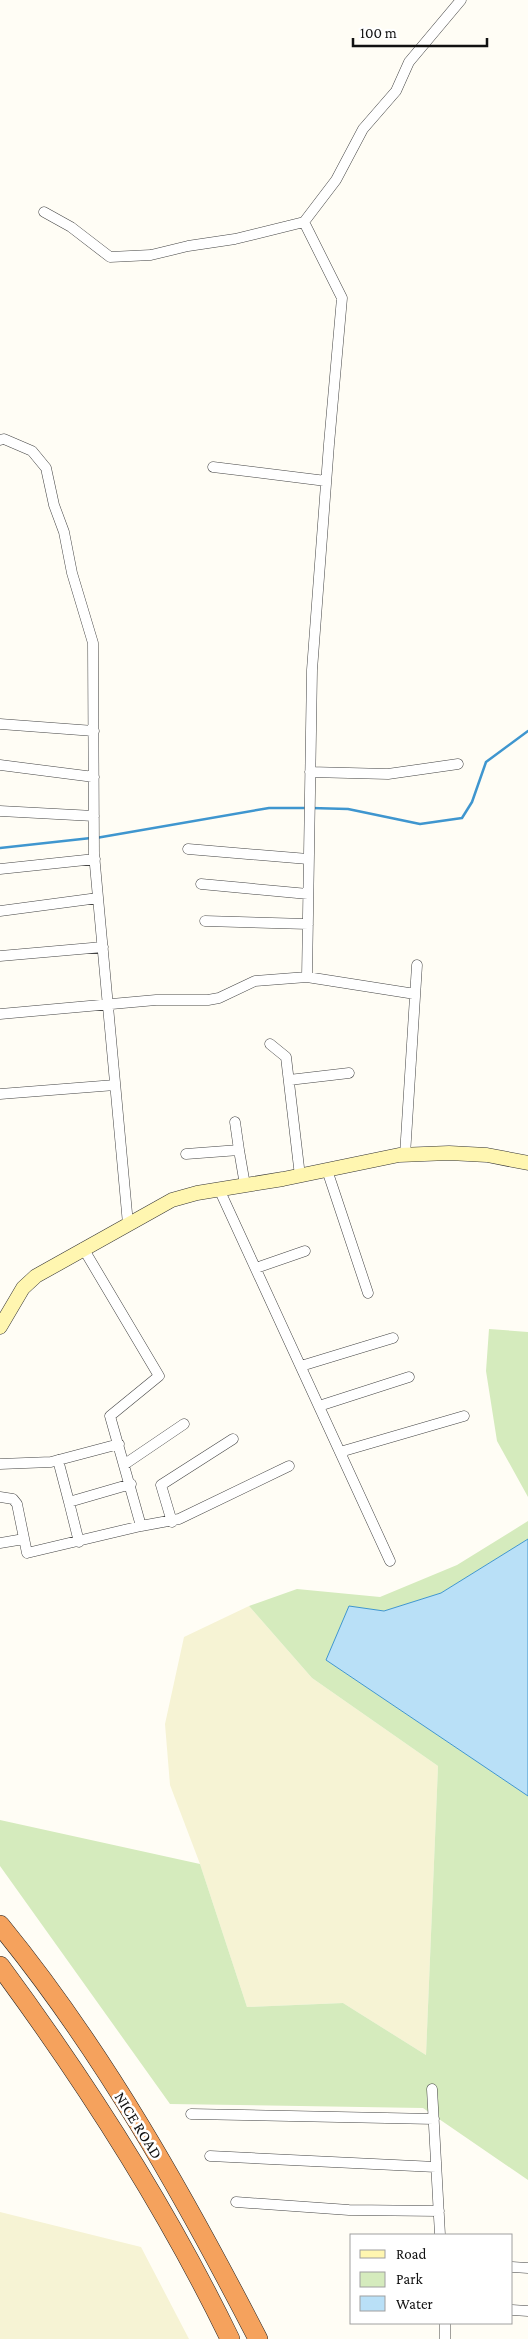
<svg xmlns="http://www.w3.org/2000/svg" width="528" height="2339" font-family="'Crimson Pro',serif">
<style>
.farmland{fill:#f6f3d4}
.green{fill:#d5ebbd}
.water{fill:#b9e0f7;stroke:#3f96cf}
.lines{fill:none;stroke-linecap:round;stroke-linejoin:round}
.stream{stroke:#3f96cf;stroke-width:2.5}
.street-casing{stroke:#444;stroke-width:11}
.secondary-casing{stroke:#333;stroke-width:15}
.highway-casing{stroke:#222;stroke-width:20}
.street{stroke:#fff;stroke-width:10}
.secondary{stroke:#fff6b0;stroke-width:14}
.highway{stroke:#f5a25d;stroke-width:19}
.labels{text-anchor:middle;stroke-width:5;stroke-linejoin:round;paint-order:stroke}
.street-label{font-size:16px;fill:#111;stroke:#fff}
</style>
<rect width="100%" height="100%" fill="#fffdf5"/>
<path class="farmland" d="M249,1606L312,1678L438,1766L426,2055L343,2003L247,2007L200,1864L170,1785L165,1724L184,1637Z
M0,2212L141,2247L189,2339H0Z"/>
<path class="green" d="M489,1329L528,1332V1497L497,1441L486,1371Z
M528,1521V1539L441,1593L384,1611L349,1607L326,1660L528,1796V2180L423,2108L170,2104L0,1866V1820L200,1864L247,2007L343,2003L426,2055L438,1766L312,1678L249,1606L297,1589L380,1597L457,1565Z"/>
<path class="water" d="M528,1539V1796L326,1660L349,1606L384,1611L441,1593Z"/>
<g class="lines">
<path class="stream" d="M311,808L348,809L420,824L462,818L472,802L486,762L528,731
M96,838L269,808H306
M0,848L91,838"/>
<defs>
<path id="street" d="M44,212L71,227L110,257L151,255L188,246L235,239L304,222L336,180L363,129L396,91L409,62L461,0
M304,222L342,298L329,444L312,670L307,977
M0,440L4,439L32,451L46,468L54,505L64,532L72,573L93,643L94,854L128,1224
M213,467L326,481
M0,724L94,731
M0,765L94,777
M310,772L388,774L458,764
M0,811L94,816
M188,849L308,859
M0,869L95,859
M201,884L308,894
M0,911L98,898
M205,921L308,924
M0,956L103,947
M0,1014L156,1000H208L219,998L255,981L307,977L415,994
M270,1044L286,1057L300,1176
M289,1080L349,1073
M0,1094L115,1085
M235,1122L239,1150
M186,1154L239,1150L245,1185
M405,1155L417,965
M327,1170L368,1293
M219,1189L390,1561
M256,1268L305,1251
M301,1366L393,1338
M319,1406L409,1377
M340,1452L464,1416
M58,1460L69,1502
M0,1464L51,1462L119,1444
M125,1464L184,1424
M0,1497L13,1499L17,1504L27,1553L141,1526L110,1416L159,1376L83,1248
M172,1522L161,1485L233,1439
M141,1526L179,1519L289,1466
M79,1542L69,1502L131,1484
M0,1543L24,1539
M432,2089L440,2235
M191,2114L434,2119
M210,2156L436,2167
M236,2202L349,2210L439,2211
M512,2267L528,2268
M512,2310L528,2311
M445,2323V2339"/>
<path id="secondary" d="M0,1327L23,1288L36,1276L172,1200L197,1193L283,1179L399,1155L449,1153L487,1155L528,1163"/>
<path id="highway" d="M0,1925C103,2051 183,2194 258,2339
M0,1966C87,2084 166,2207 230,2339"/>
</defs>
<use href="#street" class="street-casing"/>
<use href="#secondary" class="secondary-casing"/>
<use href="#highway" class="highway-casing"/>
<use href="#street" class="street"/>
<use href="#secondary" class="secondary"/>
<use href="#highway" class="highway"/>
</g>
<g class="labels">
<g class="street-label">
<text transform="translate(139 2125) rotate(58)" y="6">NICE ROAD</text>
</g>
</g>
<rect x="350" y="2234" width="162" height="90" fill="#ffffff" stroke="#a0a0a0"/>
<rect x="360" y="2250" width="25" height="8" fill="#fff6b0" stroke="#a0a0a0"/>
<text x="396" y="2259" font-size="15" fill="#111111">Road</text>
<rect x="360" y="2272" width="25" height="15" fill="#d5ebbd" stroke="#a0a0a0"/>
<text x="396" y="2284" font-size="15" fill="#111111">Park</text>
<rect x="360" y="2296" width="25" height="15" fill="#b9e0f7" stroke="#a0a0a0"/>
<text x="396" y="2309" font-size="15" fill="#111111">Water</text>
<path d="M353 38v8h134v-8" fill="none" stroke="#111111" stroke-width="2.5"/>
<text x="360" y="38" font-size="15" fill="#111111" stroke="#ffffff" stroke-width="4" paint-order="stroke">100 m</text>
</svg>
